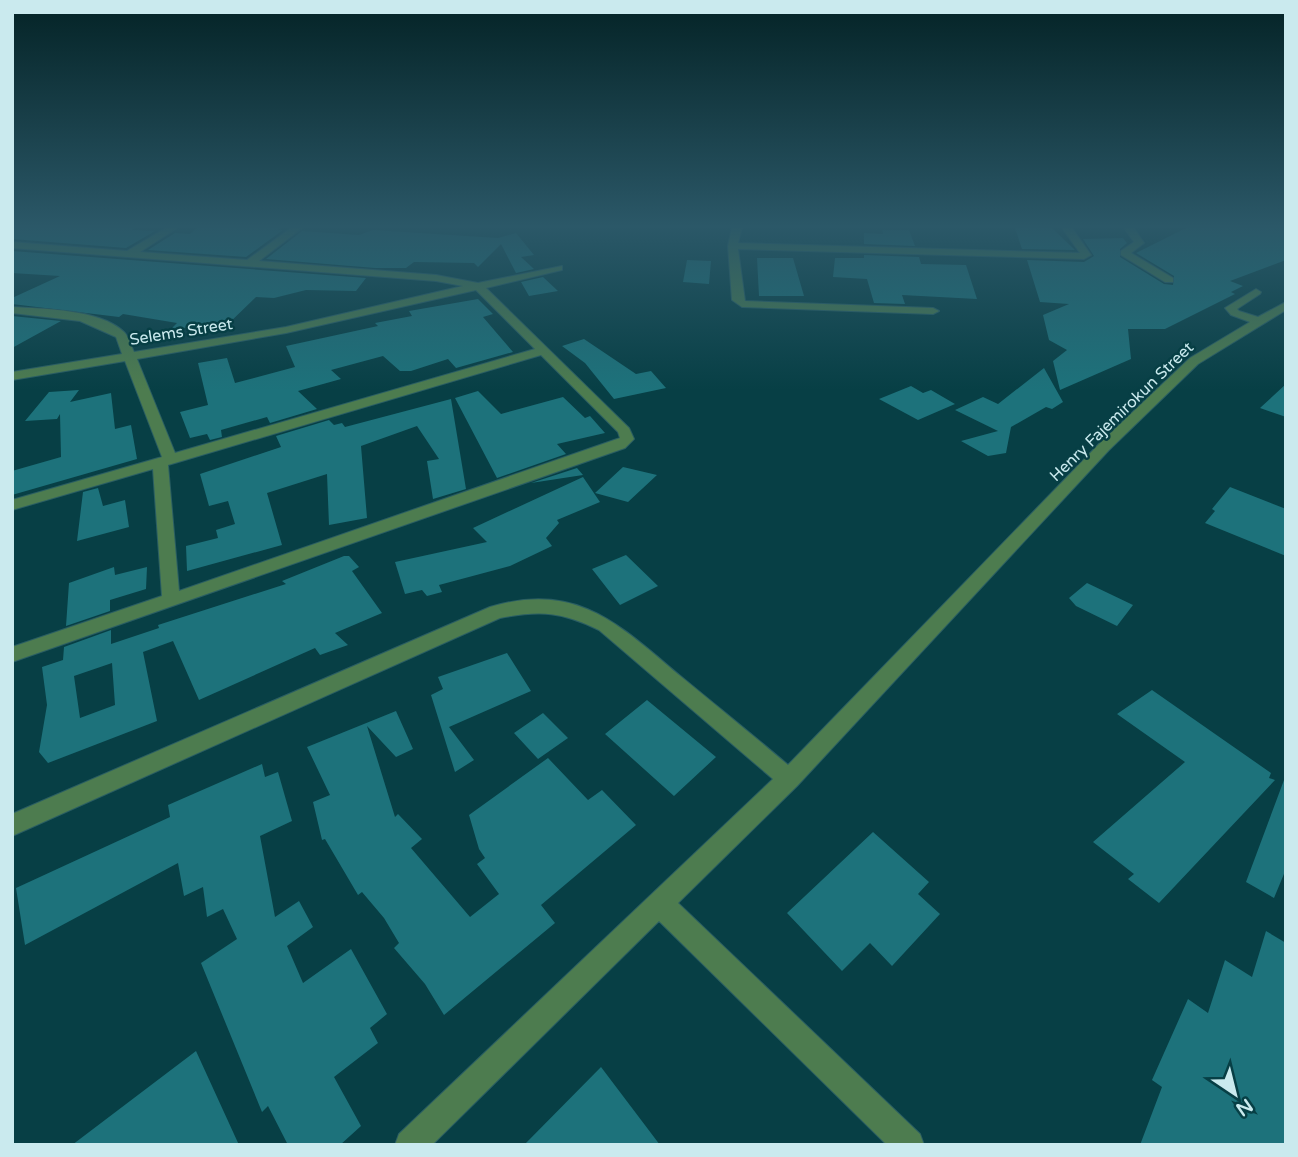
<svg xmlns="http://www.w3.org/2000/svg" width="1298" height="1157" font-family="'Varela Round',sans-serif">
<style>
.building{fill:#1d727b;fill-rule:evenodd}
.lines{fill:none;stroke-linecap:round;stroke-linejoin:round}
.minor-casing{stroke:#2a5e63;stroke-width:2}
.minor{fill:#4d7c4f;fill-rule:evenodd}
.labels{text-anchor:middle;stroke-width:5;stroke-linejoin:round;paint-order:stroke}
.far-street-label{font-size:16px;fill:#caeaee;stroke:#073f45}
</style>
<rect width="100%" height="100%" fill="#073f45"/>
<path class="building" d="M12,228H135L132,230L155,231L126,248L12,239Z
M197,228H281L278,230H283L246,257L148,250L175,233L190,234Z
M1015,228H1052L1075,250L1022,249Z
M1186,228H1286V260L1230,281L1243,286L1231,292L1235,294L1165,329H1128L1131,359L1060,390L1053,361L1067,350L1049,340L1043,315L1069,304L1040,302L1027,260L1084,262L1094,256L1083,239L1123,238L1127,243L1120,249V257L1164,284L1173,285L1174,276L1136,253Z
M373,230L498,238L516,233L534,255L521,257L534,269L516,273L501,244L478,267L474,263L414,262L406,268H375L266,259L302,231L359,235Z
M882,230H909L915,246L864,244V233L883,234Z
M12,251L366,278L356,291L306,290L274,298L256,297L225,327L172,328L177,323L123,314L119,317L12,304V298L60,276L12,273Z
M864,255L919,257L921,264L966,265L977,299L902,295L905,304L874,303L867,279L833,277L835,258H864Z
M757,258H793L804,296H759Z
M687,260L711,261L709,284L683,282Z
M543,277L558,291L529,296L521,282Z
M478,299L493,314L483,317L513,352L456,368L448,359L411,371H400L383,356L331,370L341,379L298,391L317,409L270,423L267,417L221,430L222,437L210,440L207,434L190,438L180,412L208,405L198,363L227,358L235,383L295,367L286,346L378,326L375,323L412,316L409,311Z
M12,316L61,321L12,348Z
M584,339L636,374L651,371L666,388L614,399L585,363L562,346Z
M1044,368L1063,402L1052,409L1046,407L1011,427L1006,453L988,456L961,441L998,431L955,410L983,397L998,404Z
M1286,384V417L1260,408Z
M911,386L923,393L931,390L955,404L918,420L879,399Z
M79,390L70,402L111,393L115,429L131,425L137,459L12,495V471L61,457L60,414L57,419L25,421L49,392Z
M478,391L501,414L563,397L585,418L590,416L605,433L557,444L566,454L497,478L455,398Z
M451,399L466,489L433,499L427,461L439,459L417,426L361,446L367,518L329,525L327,474L267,493L282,545L187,571L186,546L218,538L216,530L235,524L228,501L209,506L200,474L281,447L276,436L329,420L334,425L342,423L345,427Z
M623,467L657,475L628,502L595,493Z
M577,468L583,475L531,483Z
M583,477L600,502L557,520L559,523L546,538L552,546L510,566L439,585L442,592L427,596L422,590L405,594L395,562L487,542L473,528Z
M1230,487L1286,509V556L1205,523L1215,511L1212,509Z
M98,488L103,506L125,500L129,527L77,541L83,492Z
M626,555L658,586L620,605L592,569Z
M344,556H349L359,567L352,571L382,613L335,633L348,645L320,655L315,648L199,700L173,641L143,652L157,721L48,763L39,752L47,705L42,667L63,660L64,647L111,630V644L159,628L158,625L286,584L282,581ZM112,663L115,705L80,718L74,676Z
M114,567L115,575L147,567L146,589L110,600V611L66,626L69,583Z
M1087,583L1133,605L1117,626L1076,606L1069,598Z
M507,653L531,691L449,727L474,760L455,772L431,695L443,689L438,677Z
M1152,690L1271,773L1269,778L1275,780L1159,903L1128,879L1134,874L1093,842L1185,762L1117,714Z
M647,700L716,757L674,796L605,734Z
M396,711L413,749L396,757L367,726L395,817L398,814L422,839L411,848L470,917L499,894L477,864L485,858L479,849L469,815L548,758L588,800L602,790L636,825L541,905L555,923L444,1015L425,984L394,948L399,943L384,918L362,892L358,895L325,839L322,840L313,802L330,795L307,747Z
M543,713L568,738L538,759L514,733Z
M262,764L265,777L278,772L292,821L260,836L275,917L299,901L313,927L287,946L303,983L351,949L387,1014L370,1028L378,1043L334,1077L361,1126L340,1145H288L268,1106L262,1112L201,963L237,939L223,909L207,917L203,887L184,896L178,863L25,945L16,888L170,817L168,805Z
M1284,780L1286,869L1274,898L1246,882Z
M873,832L929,882L918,894L940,914L892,966L870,943L842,971L787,913Z
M1266,931L1286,943V1145H1140L1162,1087L1152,1080L1188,999L1208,1013L1225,960L1252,977Z
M196,1051L239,1145H72Z
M601,1067L660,1145H524Z"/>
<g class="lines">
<defs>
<path id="minor" d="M166,228H177L140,252L247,260L291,228H302L259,261L436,275L478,283L562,266V270L486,288L629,428L634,439L625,448L12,662V647L162,596L153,469L12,510V500L162,457L125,361L12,380V372L122,354L116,337L80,321L12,313V307C44,309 100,309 124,332C129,337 131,346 134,352L286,327L463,286L436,281L12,248V242L127,251ZM476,290L535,349L175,453L137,359L286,333ZM541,355L618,432L620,438L179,591L168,465Z
M732,228H742L738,243L1080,253L1062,228H1072L1091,255L1084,259L738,249L745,301L933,308L939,311L933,314L742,307L732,300L728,246Z
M1124,228H1134L1144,243L1131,253L1173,278V282H1165L1121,255V251L1134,242Z
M1256,289L1261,292L1260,294L1237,309L1239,311L1258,317L1286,302V310L1198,364L1109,450L797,786L678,903L920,1134L924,1145H887L659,921L432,1145H395L399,1134L773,779L599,630C562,612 541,610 500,618L12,836V814L490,607C579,580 621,627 684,679C719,708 754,736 788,765L1099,444L1190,358L1250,322L1231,315L1225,308Z"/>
</defs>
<use href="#minor" class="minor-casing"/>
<use href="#minor" class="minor"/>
</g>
<linearGradient id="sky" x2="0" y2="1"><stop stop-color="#042326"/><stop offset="0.58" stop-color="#2b5868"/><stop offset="1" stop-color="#2b5868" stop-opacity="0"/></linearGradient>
<rect width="1298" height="390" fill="url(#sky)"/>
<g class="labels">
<g class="far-street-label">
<text transform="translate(181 331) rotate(-9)" y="6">Selems Street</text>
<text transform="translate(1121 411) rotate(-44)" y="6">Henry Fajemirokun Street</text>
</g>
</g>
<rect width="1298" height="1157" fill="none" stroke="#caeaee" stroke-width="28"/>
<g transform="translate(1235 1094) rotate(145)" stroke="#073f45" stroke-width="5" paint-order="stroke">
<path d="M0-5L12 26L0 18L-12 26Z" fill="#caeaee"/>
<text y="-10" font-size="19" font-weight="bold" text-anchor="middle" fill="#caeaee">N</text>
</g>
</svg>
